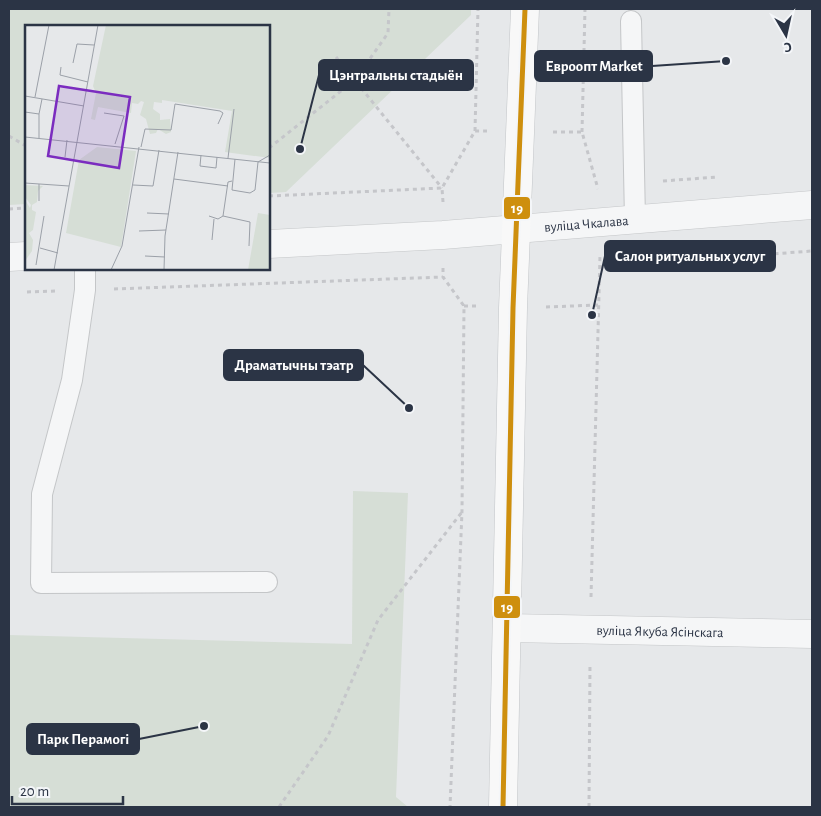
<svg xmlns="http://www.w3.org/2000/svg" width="821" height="816" font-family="'Alegreya Sans',sans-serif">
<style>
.green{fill:#d6ded6}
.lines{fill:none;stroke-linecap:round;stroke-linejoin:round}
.lane-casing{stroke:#c4c6c8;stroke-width:22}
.street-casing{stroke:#c4c6c8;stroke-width:29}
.primary-casing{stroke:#c2c5c8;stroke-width:29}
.path{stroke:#c5c6ca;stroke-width:3;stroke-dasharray:4 4;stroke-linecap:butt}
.lane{stroke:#f5f6f7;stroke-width:20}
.street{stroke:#f5f6f7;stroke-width:28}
.primary{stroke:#f8f8f8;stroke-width:28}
.bus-1-casing{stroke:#f4f6f9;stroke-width:9}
.bus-1{stroke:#ce8f0e;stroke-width:5}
.labels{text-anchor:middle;stroke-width:4.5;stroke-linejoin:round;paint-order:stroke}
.street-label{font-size:14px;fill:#2b3445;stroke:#f4f6f9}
.inset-road{fill:none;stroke:#9ba0a8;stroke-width:1}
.view{fill:#7b2cbf;fill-opacity:0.15;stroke:#7b2cbf;stroke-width:2.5}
.inset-edge{fill:none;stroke:#2b3445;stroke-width:2.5}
.leader{fill:none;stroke:#2b3445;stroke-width:2}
.callout-dot{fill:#2b3445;stroke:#f4f6f9;stroke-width:2}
.callout{fill:#2b3445;stroke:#2b3445;stroke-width:2}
.callout-label{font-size:15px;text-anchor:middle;font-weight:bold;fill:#fff}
.line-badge{stroke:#f4f6f9;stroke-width:2}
.badge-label{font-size:14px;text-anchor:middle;font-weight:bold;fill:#fff}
</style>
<rect width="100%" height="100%" fill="#e6e8ea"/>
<path class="green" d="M9,9H471V15L286,192L269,193V26H26V204L9,205Z
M353,491L408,493L396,797L408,807H9V635L352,644Z"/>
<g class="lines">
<defs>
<path id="lane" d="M631,21L635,220
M85,269V290L72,380L42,494L41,583L267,582"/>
<g id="street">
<path id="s1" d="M269,244L443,235L812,205"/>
<path d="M9,257L26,256"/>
<path id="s2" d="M508,628L812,634"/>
</g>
<path id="primary" d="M503,807L513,308L525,9"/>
</defs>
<use href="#lane" class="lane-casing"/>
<use href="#street" class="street-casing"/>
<use href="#primary" class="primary-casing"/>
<path class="path" d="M336,57L442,188
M475,131L478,9
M553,132H582L598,189
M582,132L585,9
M9,136L26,146
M269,148L355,80L388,33L389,9
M663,181L717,177
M269,196L442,188
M443,202L442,188L475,131H487
M9,209L26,208
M599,267L812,251
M443,268V277L464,306L462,511L450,807
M114,289L443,277
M27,292L56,291
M464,306H480
M546,307L598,305
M591,597L600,256
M279,807L328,736L378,620L462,512
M589,807L590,663"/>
<use href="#lane" class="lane"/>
<use href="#street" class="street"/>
<use href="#primary" class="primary"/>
<defs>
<path id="bus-1" d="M503,807L513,308L525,9"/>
</defs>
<use href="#bus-1" class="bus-1-casing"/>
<use href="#bus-1" class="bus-1"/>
</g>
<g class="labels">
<g class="street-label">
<text dy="5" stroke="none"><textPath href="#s1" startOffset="318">вуліца Чкалава</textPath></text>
<text dy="5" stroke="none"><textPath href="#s2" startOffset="152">вуліца Якуба Ясінскага</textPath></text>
</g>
</g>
<g transform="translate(25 25)">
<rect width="245" height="245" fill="#e6e8ea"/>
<path d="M81,0H245V133L200,127L207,86L137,75V78L129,77L128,84L135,89V95L145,94L146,107L141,109L133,104L131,108L125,109L121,94L115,90L119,77L116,76L113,79L107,78L106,88L73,82L70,95L66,94L71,68L68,61ZM72,122L111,126L96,222L41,208L54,135ZM0,160L18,161L13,166L12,177L7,180V185L11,187L8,205L4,208L8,215L7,226L0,236V175L5,183L6,180L0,172ZM233,188L245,190V245H223Z" fill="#d6ded6"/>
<path class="inset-road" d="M48,38L52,19L69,20M36,42L35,50L63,57M0,71L59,81M10,72L24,0M0,87L14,89L17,74M79,88L99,91L90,119M0,112L245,138M14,113V89M116,122L120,104L146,105L150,79L195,86L198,88L193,99M176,130L175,141L191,143L192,132M40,132L42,115M203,133L209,84M210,134L207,165L225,168L230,165L233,137L245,130M149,154L203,161M0,158L44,161M108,160L128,161L134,125M14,176V159M122,188L144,189M184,191L193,194L198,191L203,157L207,156M198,191L225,197L224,221M114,206L141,205M187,215L189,194M15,223L33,228M120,231L140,232M11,240L19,191M29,245L73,0M86,245L97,221L114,122M139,245L140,211L153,127"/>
<path class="view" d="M34,61L105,72L94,143L23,131Z"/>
<rect width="245" height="245" class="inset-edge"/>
</g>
<path class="leader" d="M726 61L652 66M300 149L319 75M592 315L605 256M409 408L363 365M204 726L139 739"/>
<g class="callout-dot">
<circle cx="726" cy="61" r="5"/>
<circle cx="300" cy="149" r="5"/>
<circle cx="592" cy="315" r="5"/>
<circle cx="409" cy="408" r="5"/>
<circle cx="204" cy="726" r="5"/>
</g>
<g class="callout">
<rect x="535" y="51" width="117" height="30" rx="5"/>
<rect x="319" y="60" width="154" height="30" rx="5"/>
<rect x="605" y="241" width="170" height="30" rx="5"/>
<rect x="224" y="350" width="139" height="30" rx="5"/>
<rect x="27" y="724" width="112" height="30" rx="5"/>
</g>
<g class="callout-label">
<text x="594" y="71">Евроопт Market</text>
<text x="396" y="80">Цэнтральны стадыён</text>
<text x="690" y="261">Салон ритуальных услуг</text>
<text x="294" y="370">Драматычны тэатр</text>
<text x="83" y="744">Парк Перамогі</text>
</g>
<g class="line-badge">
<rect x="503" y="196" width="28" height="24" rx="5" fill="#ce8f0e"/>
<rect x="493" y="595" width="28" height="24" rx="5" fill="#ce8f0e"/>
</g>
<g class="badge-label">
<text x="517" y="213">19</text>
<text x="507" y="612">19</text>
</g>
<rect width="821" height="816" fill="none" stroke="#2b3445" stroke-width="20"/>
<g transform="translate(786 35) rotate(171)" stroke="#f4f6f9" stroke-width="4" paint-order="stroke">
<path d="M0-4L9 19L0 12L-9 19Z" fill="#2b3445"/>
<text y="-8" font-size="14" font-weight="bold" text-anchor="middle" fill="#2b3445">С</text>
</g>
<path d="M12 796v8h111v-8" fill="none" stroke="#2b3445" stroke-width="2.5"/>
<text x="20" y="796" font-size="15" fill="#2b3445" stroke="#f4f6f9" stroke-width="4" paint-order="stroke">20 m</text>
</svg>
